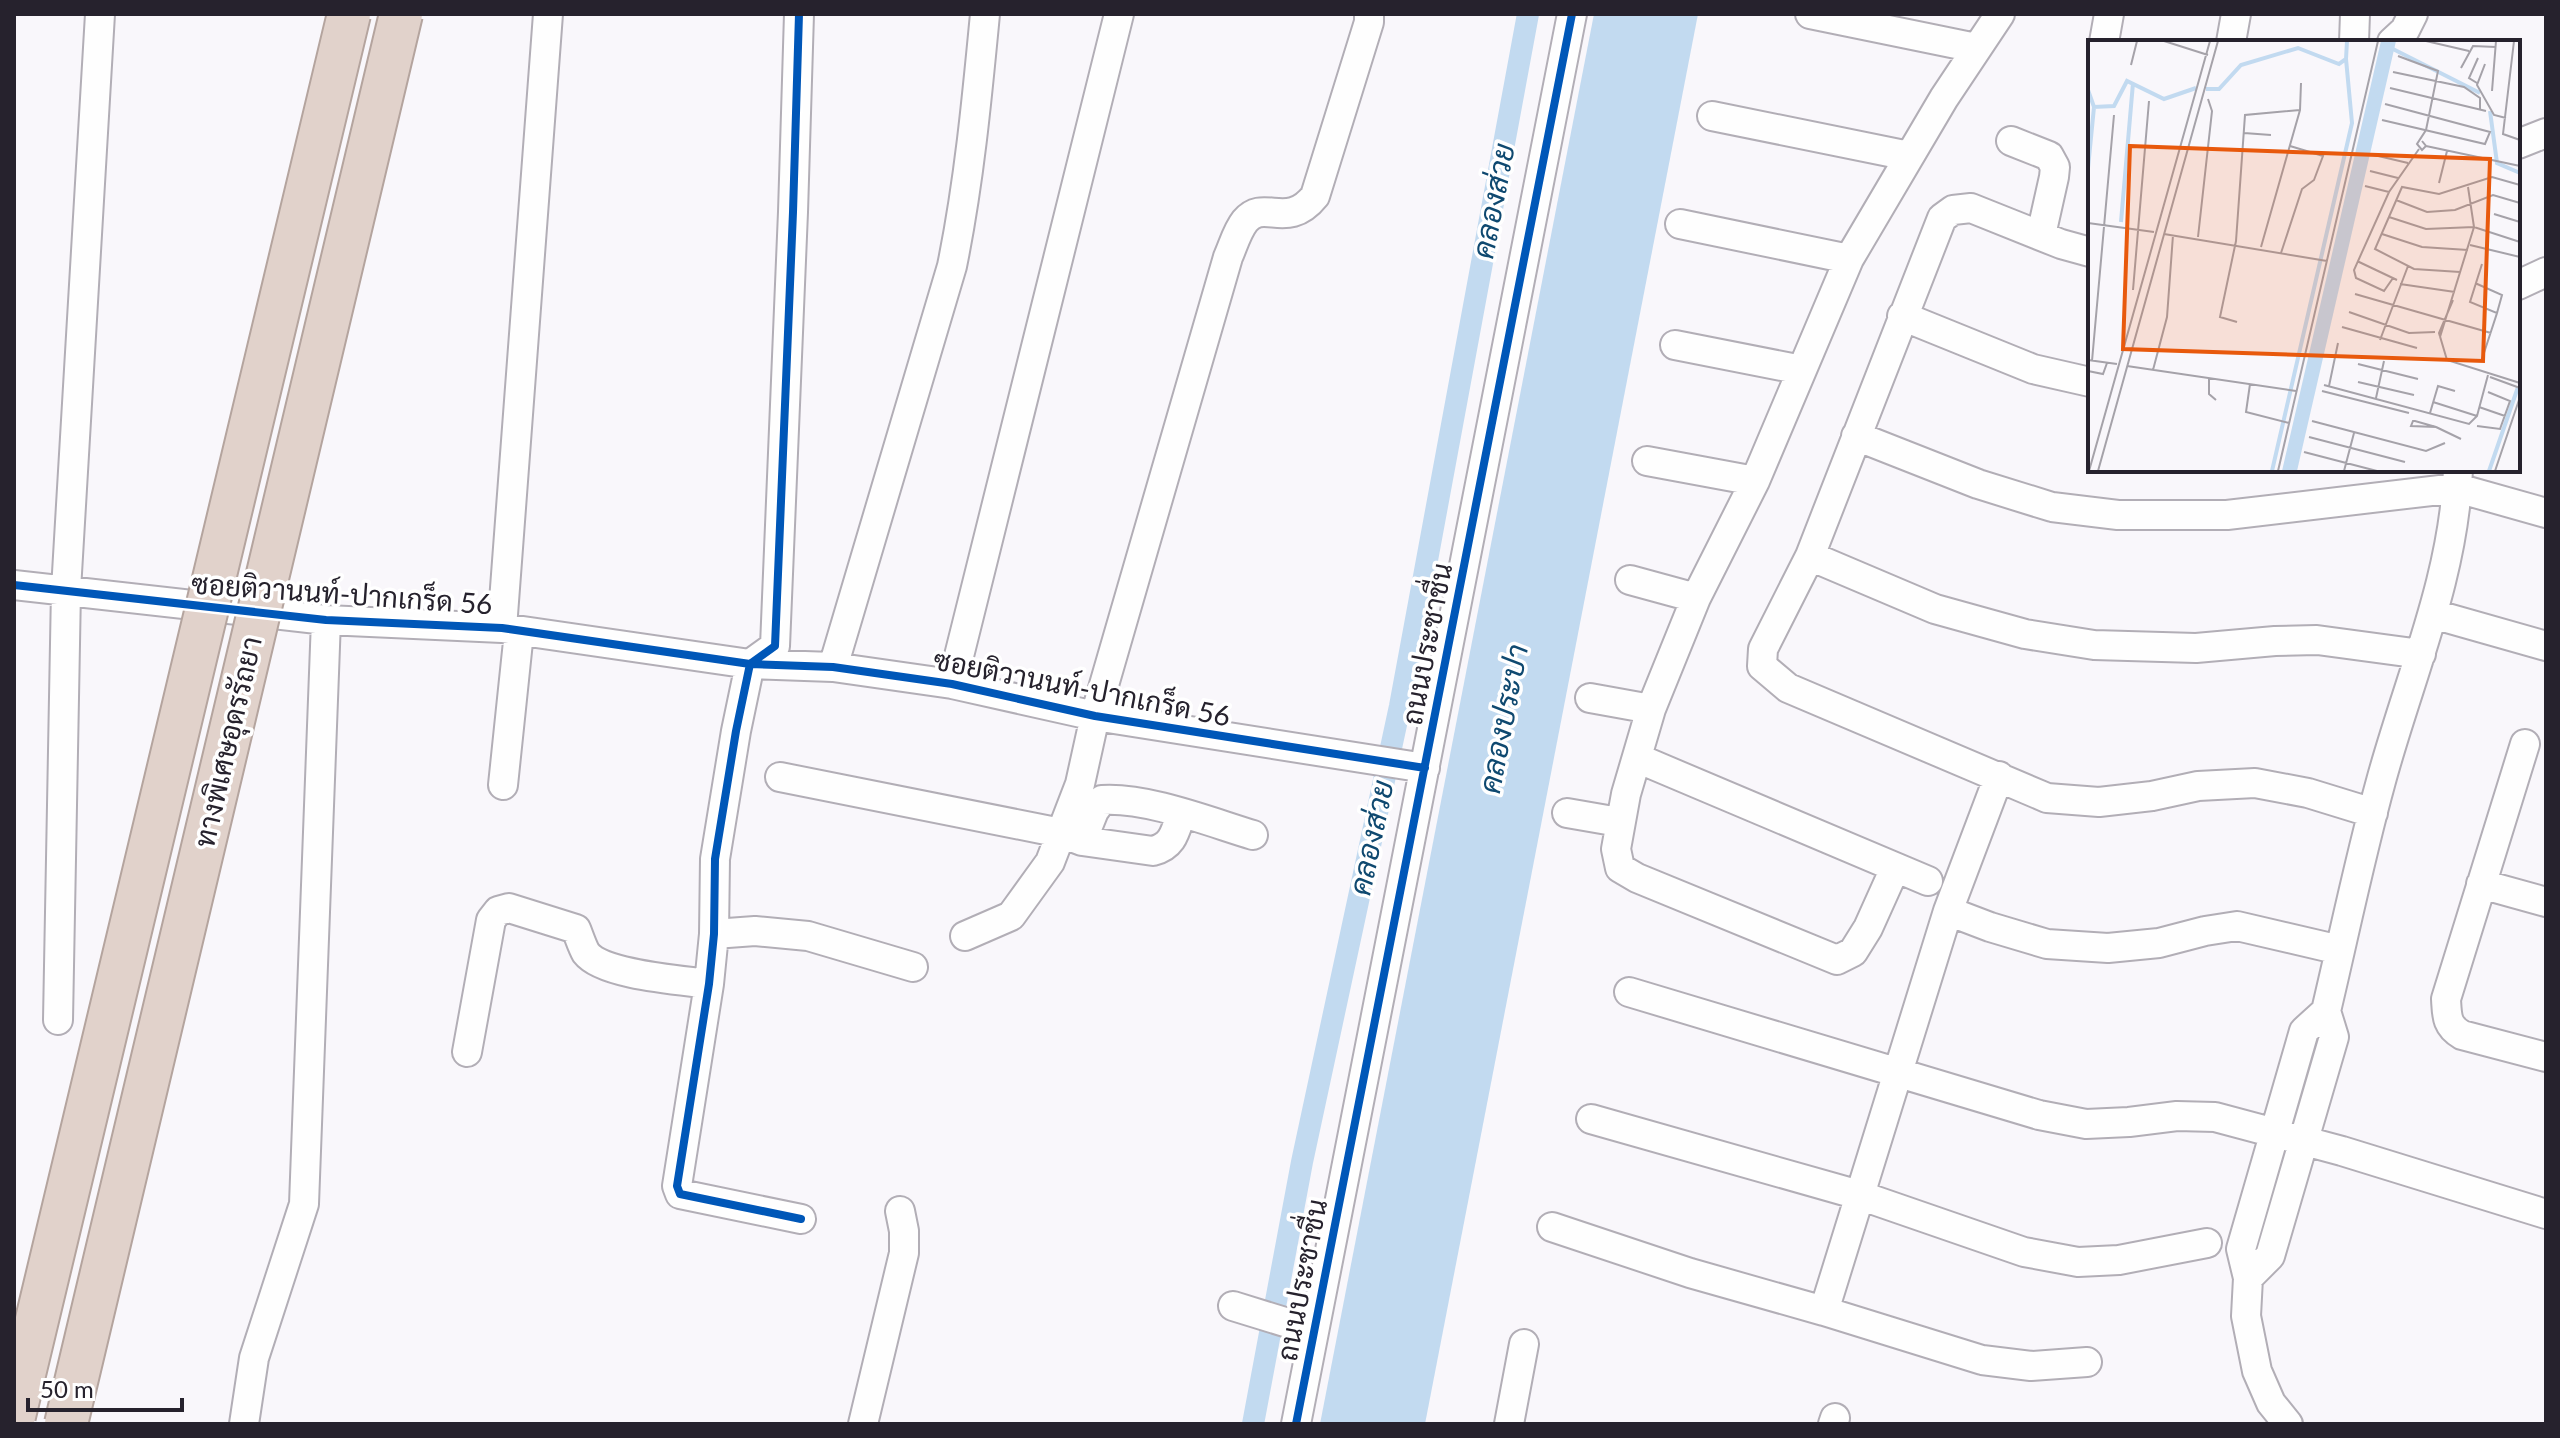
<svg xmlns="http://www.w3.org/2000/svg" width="2560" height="1438" font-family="Lato,Sarabun,sans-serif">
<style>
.water{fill:#c2daf0}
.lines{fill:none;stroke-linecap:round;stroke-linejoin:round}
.canal{stroke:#c2daf0;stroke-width:22}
.minor-casing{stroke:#b2aeb6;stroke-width:32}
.minor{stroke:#fefefe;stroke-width:28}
.highway-bridge-casing{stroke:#b4a49e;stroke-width:46;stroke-linecap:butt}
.highway-bridge{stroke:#e1d2cb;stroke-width:42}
.cycleway-casing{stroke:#fff;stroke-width:13}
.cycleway{stroke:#0057b8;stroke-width:8}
.labels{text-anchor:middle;stroke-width:7;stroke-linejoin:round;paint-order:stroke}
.street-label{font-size:28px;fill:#26222d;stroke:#fff}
.water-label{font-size:30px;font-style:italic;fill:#0f4970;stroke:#fff}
.inset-river{fill:none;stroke:#c2daf0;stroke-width:4}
.inset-road{fill:none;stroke:#a5a2a9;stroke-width:2}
.view{fill:#e8590c;fill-opacity:0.15;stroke:#e8590c;stroke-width:4}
.inset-edge{fill:none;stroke:#26222d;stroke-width:4}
</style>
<rect width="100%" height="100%" fill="#f9f7fb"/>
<path class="water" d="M1594,14H1698L1425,1424H1320Z"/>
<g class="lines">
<path class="canal" d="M1253,1424L1302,1162L1400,706L1528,14"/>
<defs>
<path id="minor" d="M799,14L793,212L775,646L750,664L736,731L715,859L714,934L709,984L677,1186L680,1194L801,1219
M1810,14L1976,48
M2104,42L2109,14
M2231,42L2236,14
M2354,42L2355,14
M2392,42L2405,30L2413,14
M1712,116L1909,156
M2011,141L2049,156L2055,167L2054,177L2041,235
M2518,144L2546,133
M1680,224L1849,259
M2090,252L2061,244L1971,208L1953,210L1942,218L1810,556L1763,649L1762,666L1788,688L2047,798L2099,802L2152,796L2198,786L2255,783L2308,793L2373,813
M2518,285L2546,272
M1902,316L2033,369L2090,382
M1675,345L1802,370
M1856,436L1978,484L2052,507L2118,515H2227L2457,488L2546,513
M1647,461L1755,481
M1810,556L1935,609L2025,634L2094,645L2196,648L2275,641L2317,640L2421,654
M1630,580L1696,598
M14,585L326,620L502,628L750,664L833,667L952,684L1095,716L1425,768
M2433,614L2546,646
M502,628L548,14
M833,667L952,266C969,183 977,98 985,14
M952,684L1119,14
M1590,698L1651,709
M2525,744L2446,999C2447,1015 2446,1026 2462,1035L2546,1057
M1637,758L1928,881
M780,777L1061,833L1082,841L1153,851C1173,846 1175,832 1181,814
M503,785L519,632
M1567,813L1619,822
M1082,841L1094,811L1102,800C1147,797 1210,822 1253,835
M1895,868L1868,928L1853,952L1837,960L1637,878L1620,868L1616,849L1626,794L1651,709L1696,598L1755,481L1849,259L1944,98L2000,14
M2481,884L2546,902
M1948,911L1990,927L2047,944L2108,948L2159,943L2205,931L2237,926L2340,950
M714,934L755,931L808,936L913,967
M965,936L1011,916L1050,862L1080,784L1095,716L1228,257C1233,246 1237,231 1245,221C1264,198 1287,231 1315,196L1369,22V14
M1629,992L2039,1115L2086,1124L2129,1122L2177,1116L2215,1117L2342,1151L2546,1214
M58,1020L66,590L100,14
M467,1052L491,920L498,911L509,908L576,929C579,936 582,946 586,953C603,975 681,980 709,984
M1591,1119L1859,1195L2024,1252L2078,1262L2119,1260L2207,1243
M1552,1227L1690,1273L1824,1311L1982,1360L2031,1366L2087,1362
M2248,1278L2270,1256L2334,1037L2326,1011C2344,935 2360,857 2381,781C2409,678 2454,578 2458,470
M1233,1306L1314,1331
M1824,1311L1948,911L1999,776
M244,1424L254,1358L304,1204L326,620
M863,1424L904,1253V1231L900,1211
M1296,1424L1572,14
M1509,1424L1524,1344
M1833,1424L1835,1418
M2288,1424L2271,1403L2257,1371L2246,1316L2248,1278L2241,1249L2304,1031L2326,1011"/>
</defs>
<use href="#minor" class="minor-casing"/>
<use href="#minor" class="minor"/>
<defs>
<path id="highway-bridge" d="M14,1416L349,14
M66,1424L401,14"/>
</defs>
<use href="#highway-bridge" class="highway-bridge-casing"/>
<use href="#highway-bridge" class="highway-bridge"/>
<defs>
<path id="cycleway" d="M799,14L793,212L775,646L750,664L736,731L715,859L714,934L709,984L677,1186L680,1194L801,1219
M14,585L326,620L502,628L750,664L833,667L952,684L1095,716L1425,768
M1296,1424L1572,14"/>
</defs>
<use href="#cycleway" class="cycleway-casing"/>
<use href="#cycleway" class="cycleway"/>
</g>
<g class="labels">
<g class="street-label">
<text transform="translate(342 594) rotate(4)" y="10">ซอยติวานนท์-ปากเกร็ด 56</text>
<text transform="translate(1427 644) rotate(-79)" y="10">ถนนประชาชื่น</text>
<text transform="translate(1082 688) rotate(11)" y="10">ซอยติวานนท์-ปากเกร็ด 56</text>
<text transform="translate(228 742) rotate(-77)" y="10">ทางพิเศษอุดรรัถยา</text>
<text transform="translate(1302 1280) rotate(-79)" y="10">ถนนประชาชื่น</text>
</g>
<g class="water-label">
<text transform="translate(1494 201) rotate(-79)" y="10">คลองส่วย</text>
<text transform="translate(1504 719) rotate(-79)" y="10">คลองประปา</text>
<text transform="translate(1372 838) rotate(-78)" y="10">คลองส่วย</text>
</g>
</g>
<g transform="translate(2088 40)">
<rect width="432" height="432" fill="#f9f7fb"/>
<path d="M293,1H308L209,431H194Z" fill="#c2daf0"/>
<path class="inset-river" d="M301,7L392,53M118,49H131L153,25L210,8L251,24L258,19L259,1M0,50L6,67L26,66L39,41L76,59L108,48M402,71L409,123L432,133M0,128L6,67M33,182L45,43M184,431L264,83L258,19M401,431L430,347"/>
<path class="inset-road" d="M76,1L120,15M338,1L381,11M426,1L415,94L432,100M310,16L350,31L338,90L329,104L334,110L338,106L334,101M397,24L389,45L406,75L418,78M43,25L49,1M373,28L385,6L408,7M305,32L376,47L392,58V69M389,43L381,38L390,18M302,48L398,71M404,51L408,1M294,80L397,104L402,92L297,64M156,93L183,95M338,106L432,126M286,115L320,123M282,131L310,138M351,143L359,111M277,146L301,152M308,160L339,172L367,170L405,155L432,163M406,174L432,182M301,177L338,189L386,187L432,202M0,183L66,192M76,194L239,221M294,194L334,207L380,210M110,197L124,71L120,59M382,205L432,217M173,207L212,70L213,43M193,213L214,149L226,140L235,116L202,106M269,221L309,240M394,224L382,262L409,273L394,319M372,232L326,229L287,209L314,147L351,154L404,137L432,145M305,238L296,251L268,238L266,230L301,152L331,109M387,243L414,255L409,273M312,244L367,252M45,250L61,61M267,254L403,293M365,260L351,293L359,320L432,343M261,272L321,293L347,292M149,282L132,277L148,201L157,75L212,70M254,287L329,308M352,297L386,187L380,147M292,300L320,226M0,320L29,324M4,321L26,75M270,324L330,339M39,326L208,351M65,330L79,277L85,195M0,331L15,334L19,323M402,337L432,348M121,338V354L128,360M270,342L326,355M162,344L158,372L201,383M236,345L381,384L389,376L400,335M241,346L250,303M234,351L321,373M288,358L296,321M345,362L389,376M391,367L417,376M342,373L350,346L367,351M224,381L338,411L357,403M325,381H327L348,387L323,386ZM389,386L412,389L422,361L400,352M348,387L373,399M221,397L317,422M216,412L289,431M1,431L122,1M10,431L130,1M190,431L290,1M256,431L266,393M407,431L432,357"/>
<path class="view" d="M42,106L402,119L395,321L35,309Z"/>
<rect width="432" height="432" class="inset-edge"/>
</g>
<rect width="2560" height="1438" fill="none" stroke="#26222d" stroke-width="32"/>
<path d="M28 1398v12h154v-12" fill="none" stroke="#26222d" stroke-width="4"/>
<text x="40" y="1398" font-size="24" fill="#26222d" stroke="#ffffff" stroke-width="6" paint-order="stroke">50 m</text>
</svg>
